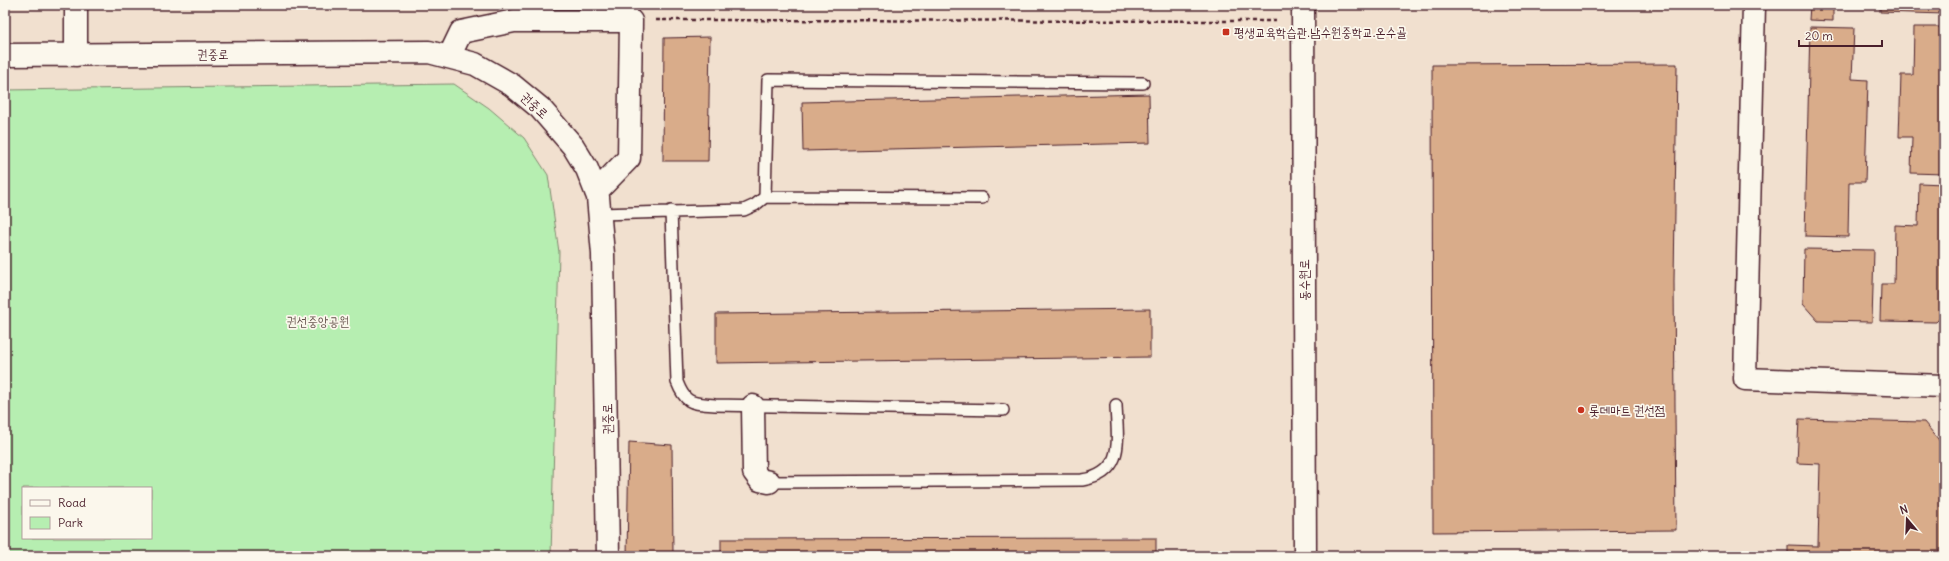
<svg xmlns="http://www.w3.org/2000/svg" width="1949" height="561" font-family="Delius,'Poor Story',sans-serif">
<style>
.green{fill:#b6eeb1;stroke:#80866e;fill-rule:evenodd}
.building{fill:#d9ac8a;stroke:#4a1f2b}
.lines{fill:none;stroke-linecap:round;stroke-linejoin:round}
.service-casing{stroke:#4a1f2b;stroke-width:14}
.minor-casing{stroke:#4a1f2b;stroke-width:25}
.secondary-casing{stroke:#4a1f2b;stroke-width:25}
.path{stroke:#4a1f2b;stroke-width:2.5;stroke-dasharray:4 3;stroke-linecap:butt}
.service{stroke:#fbf7ec;stroke-width:11}
.minor{stroke:#fbf7ec;stroke-width:22}
.secondary{stroke:#fbf7ec;stroke-width:22}
.poi-dot{fill:#c8321e;stroke:#fbf7ec;stroke-width:1.5}
.labels{text-anchor:middle;stroke-width:3.5;stroke-linejoin:round;paint-order:stroke}
.poi-label{font-size:13px;fill:#4a1f2b;stroke:#fbf7ec;text-anchor:start}
.street-label{font-size:13px;fill:#4a1f2b;stroke:#fbf7ec}
.park-label{font-size:13px;fill:#65534c;stroke:#fbf7ec}
</style>
<rect width="100%" height="100%" fill="#f1e0cf"/>
<filter id="ink" filterUnits="userSpaceOnUse"><feTurbulence type="fractalNoise" baseFrequency=".025" numOctaves="2"/><feDisplacementMap in="SourceGraphic" scale="8" xChannelSelector="R" yChannelSelector="G"/><feConvolveMatrix kernelMatrix="1 2 1 2 8 2 1 2 1" color-interpolation-filters="sRGB"/></filter>
<g filter="url(#ink)">
<path class="green" d="M454,84L489,108L524,138L548,175L559,252L551,556H5V90ZM23,488H151V538H23Z"/>
<path class="building" d="M1653,5H1705V8H1653Z
M1810,5H1833V21L1809,20Z
M1880,5H1944V14L1880,12Z
M1810,27L1854,28L1852,79L1868,80L1865,182H1849L1848,237L1805,236Z
M1914,27H1944V174L1911,173L1912,137H1899L1901,75H1913Z
M710,37L708,161H663L664,38Z
M1677,64L1674,282L1676,530L1433,532L1432,65Z
M1149,94L1150,143L803,151L802,102Z
M1919,183L1944,184V314L1936,322L1880,321L1881,284H1894L1895,225L1918,226Z
M1804,249L1874,250L1872,322L1818,321L1803,304Z
M1150,309V357L716,363V314Z
M1799,419L1924,422L1943,445L1944,556H1788V545L1818,546L1820,464L1797,463Z
M629,442L672,445L673,556H627Z
M1156,538V556H721V539Z"/>
<g class="lines">
<defs>
<path id="service" d="M631,21L632,5
M765,197L768,80L1143,83
M671,211L677,382C686,405 692,403 715,405L1003,410
M599,214L744,210L755,205L765,197L982,198
M769,482L1082,480C1126,473 1117,438 1116,405"/>
<path id="minor" d="M76,5V55
M1754,5L1745,379L1944,386
M5,55L429,52L475,64L512,85L540,108L573,146L587,169L598,197L603,254L608,556
M449,57L461,32L514,21H631L629,158L596,192
M753,406L754,472L760,480L769,482"/>
<path id="secondary" d="M1303,5L1305,556"/>
</defs>
<use href="#service" class="service-casing"/>
<use href="#minor" class="minor-casing"/>
<use href="#secondary" class="secondary-casing"/>
<path class="path" d="M656,20L1277,21"/>
<use href="#service" class="service"/>
<use href="#minor" class="minor"/>
<use href="#secondary" class="secondary"/>
</g>
</g>
<g class="poi-dot">
<rect x="1222" y="28" width="8" height="8" rx="2"/>
<circle cx="1581" cy="410" r="4"/>
</g>
<g class="labels">
<g class="poi-label">
<text x="1234" y="37">평생교육학습관.남수원중학교.온수골</text>
<text x="1589" y="415">롯데마트 권선점</text>
</g>
<g class="street-label">
<text x="213" y="59">권중로</text>
<text transform="translate(535 105) rotate(43)" y="5">권중로</text>
<text transform="translate(1304 280) rotate(-90)" y="5">동수원로</text>
<text transform="translate(607 419) rotate(-91)" y="5">권중로</text>
</g>
<g class="park-label">
<text x="318" y="326">권선중앙공원</text>
</g>
</g>
<rect width="1949" height="561" fill="none" stroke="#fbf7ec" stroke-width="20"/>
<rect x="10" y="10" width="1929" height="541" fill="none" stroke="#4a1f2b" stroke-width="1.5" filter="url(#ink)"/>
<rect x="22" y="487" width="130" height="52" fill="#fbf7ec" stroke="#b4a19f"/>
<rect x="30" y="500" width="20" height="6" fill="#fbf7ec" stroke="#b4a19f"/>
<text x="58" y="507" font-size="12" fill="#4a1f2b">Road</text>
<rect x="30" y="517" width="20" height="12" fill="#b6eeb1" stroke="#b4a19f"/>
<text x="58" y="527" font-size="12" fill="#4a1f2b">Park</text>
<g transform="translate(1907 519) rotate(341)" stroke="#fbf7ec" stroke-width="3" paint-order="stroke">
<path d="M0-3L7 15L0 10L-7 15Z" fill="#4a1f2b"/>
<text y="-6" font-size="11" font-weight="bold" text-anchor="middle" fill="#4a1f2b">N</text>
</g>
<path d="M1799 40v6h83v-6" fill="none" stroke="#4a1f2b" stroke-width="2"/>
<text x="1805" y="40" font-size="12" fill="#4a1f2b" stroke="#fbf7ec" stroke-width="3" paint-order="stroke">20 m</text>
</svg>
